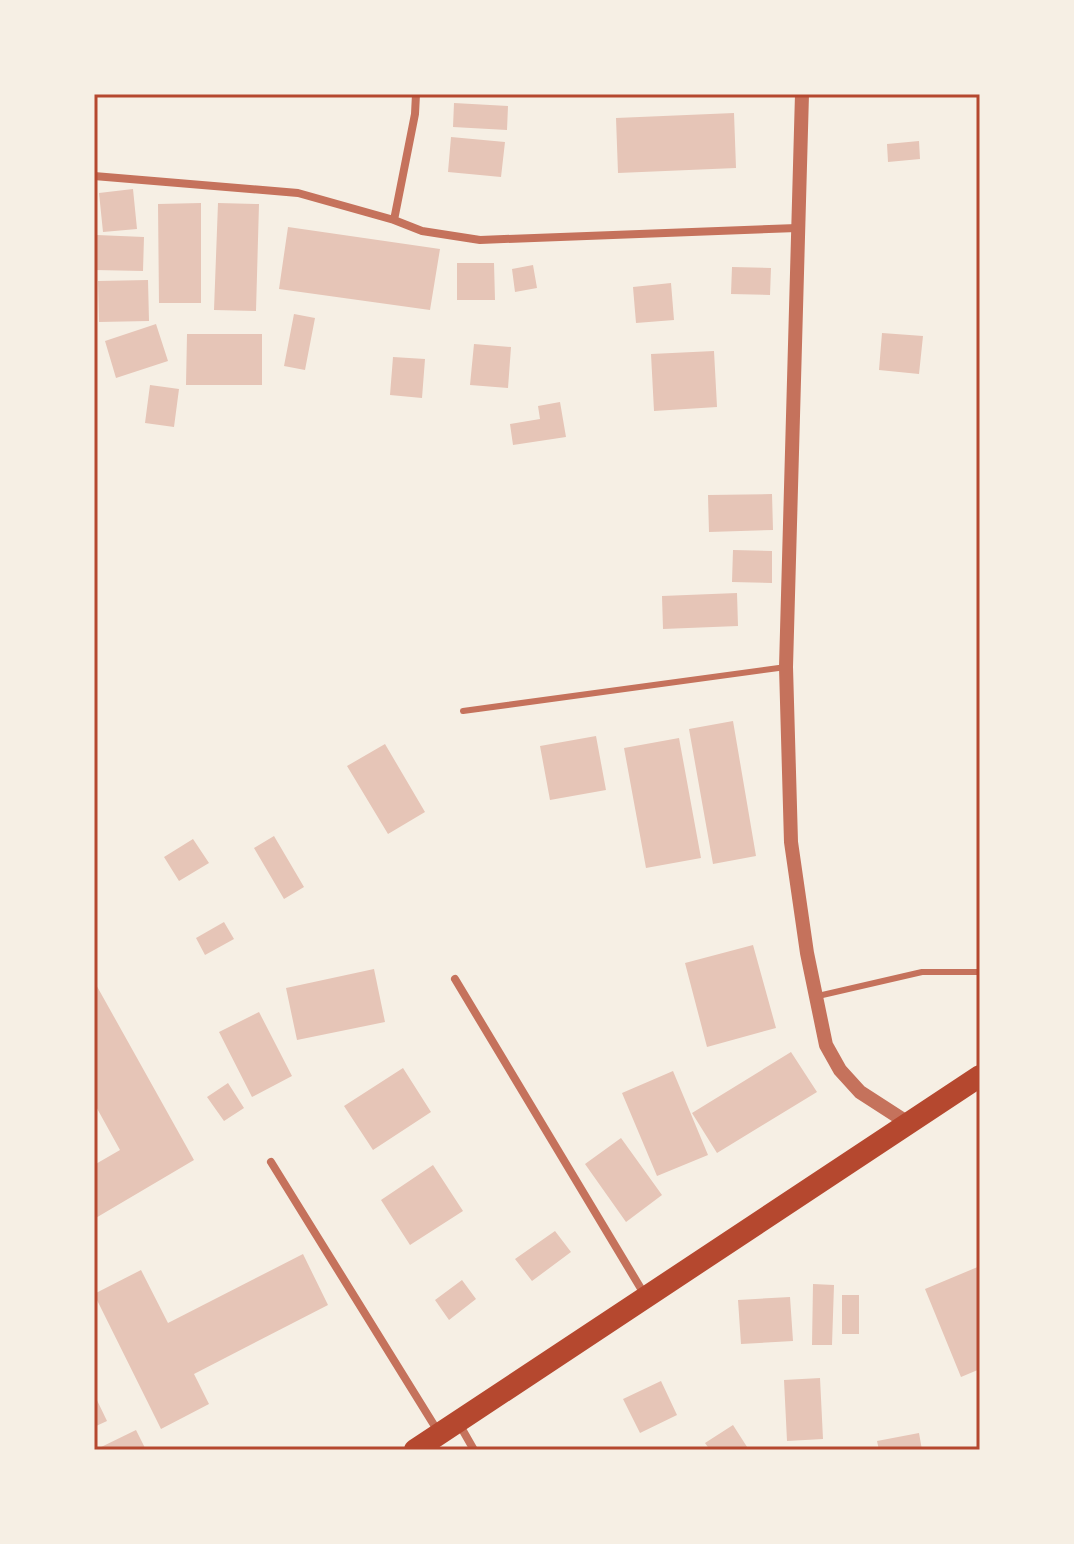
<svg xmlns="http://www.w3.org/2000/svg" width="1074" height="1544" font-family="'Crimson Pro',serif">
<style>
.building{fill:#e6c5b7}
.lines{fill:none;stroke-linecap:round;stroke-linejoin:round}
.service{stroke:#c5725c;stroke-width:6}
.minor{stroke:#c5725c;stroke-width:8}
.tertiary{stroke:#c5725c;stroke-width:14}
.trunk{stroke:#b5482f;stroke-width:22}
.neatline{fill:none;stroke:#b5482f;stroke-width:3}
</style>
<rect width="100%" height="100%" fill="#f6efe4"/>
<path class="building" d="M454,103L508,106L507,130L453,127Z
M734,113L736,168L618,173L616,118Z
M451,137L505,142L501,177L448,172Z
M919,141L920,159L888,162L887,144Z
M133,189L137,229L103,232L99,193Z
M201,203V303H159L158,204Z
M218,203L259,204L256,311L214,310Z
M288,227L440,249L430,310L279,289Z
M97,235L144,237L143,271L95,270Z
M457,263H494L495,300H457Z
M533,265L537,288L515,292L512,269Z
M732,267L771,268L770,295L731,294Z
M148,280L149,321L99,322L98,281Z
M671,283L674,320L636,323L633,287Z
M294,314L315,318L305,370L284,366Z
M156,324L168,361L116,378L105,341Z
M882,333L923,336L919,374L879,370Z
M187,334H262V385H186Z
M474,344L511,347L508,388L470,385Z
M714,351L717,407L654,411L651,354Z
M393,357L425,359L422,398L390,395Z
M150,385L179,389L174,427L145,423Z
M560,402L566,437L513,445L510,424L540,419L538,406Z
M772,494L773,530L709,532L708,495Z
M733,550L772,551V583L732,582Z
M737,593L738,626L663,629L662,596Z
M733,721L756,856L713,864L689,729Z
M596,736L606,790L550,800L540,746Z
M679,738L701,858L646,868L624,748Z
M385,744L425,812L388,834L347,766Z
M274,836L304,887L284,899L254,848Z
M193,839L209,863L179,881L164,857Z
M224,922L234,939L205,955L196,938Z
M753,945L776,1028L707,1047L685,963Z
M374,969L385,1022L297,1040L286,988Z
M94,981L194,1160L94,1219V1165L120,1150L94,1103Z
M259,1012L292,1076L252,1097L219,1032Z
M791,1052L817,1092L717,1153L692,1113Z
M403,1068L431,1112L373,1150L344,1106Z
M673,1071L708,1155L657,1176L622,1093Z
M228,1083L244,1108L224,1121L207,1097Z
M621,1138L662,1195L626,1222L585,1164Z
M433,1165L463,1211L410,1245L381,1200Z
M555,1231L571,1252L532,1281L515,1259Z
M303,1254L328,1305L194,1374L209,1404L161,1429L94,1294L141,1270L168,1323Z
M980,1266V1369L961,1377L925,1289Z
M462,1280L476,1299L449,1320L435,1300Z
M813,1284L834,1285L832,1345H812Z
M842,1295H859V1334H842Z
M790,1297L793,1341L741,1344L738,1300Z
M820,1378L823,1439L787,1441L784,1380Z
M661,1381L677,1415L640,1433L623,1399Z
M94,1394L107,1421L94,1427Z
M733,1425L749,1450H710L705,1443Z
M136,1430L146,1450H95Z
M919,1433L922,1450H879L877,1441Z"/>
<g class="lines">
<path class="service" d="M463,711L786,667
M818,996L922,972H980"/>
<path class="minor" d="M94,176L298,193L394,220L422,231L480,240L797,228
M394,220L415,114L416,94
M455,979L646,1297
M271,1162L439,1433
M458,1422L474,1450"/>
<path class="tertiary" d="M802,94L786,667L791,842L807,953L826,1045L840,1070L860,1092L908,1123"/>
<path class="trunk" d="M415,1450L980,1076"/>
</g>
<rect width="1074" height="1544" fill="none" stroke="#f6efe4" stroke-width="192"/>
<rect x="96" y="96" width="882" height="1352" class="neatline"/>
</svg>
